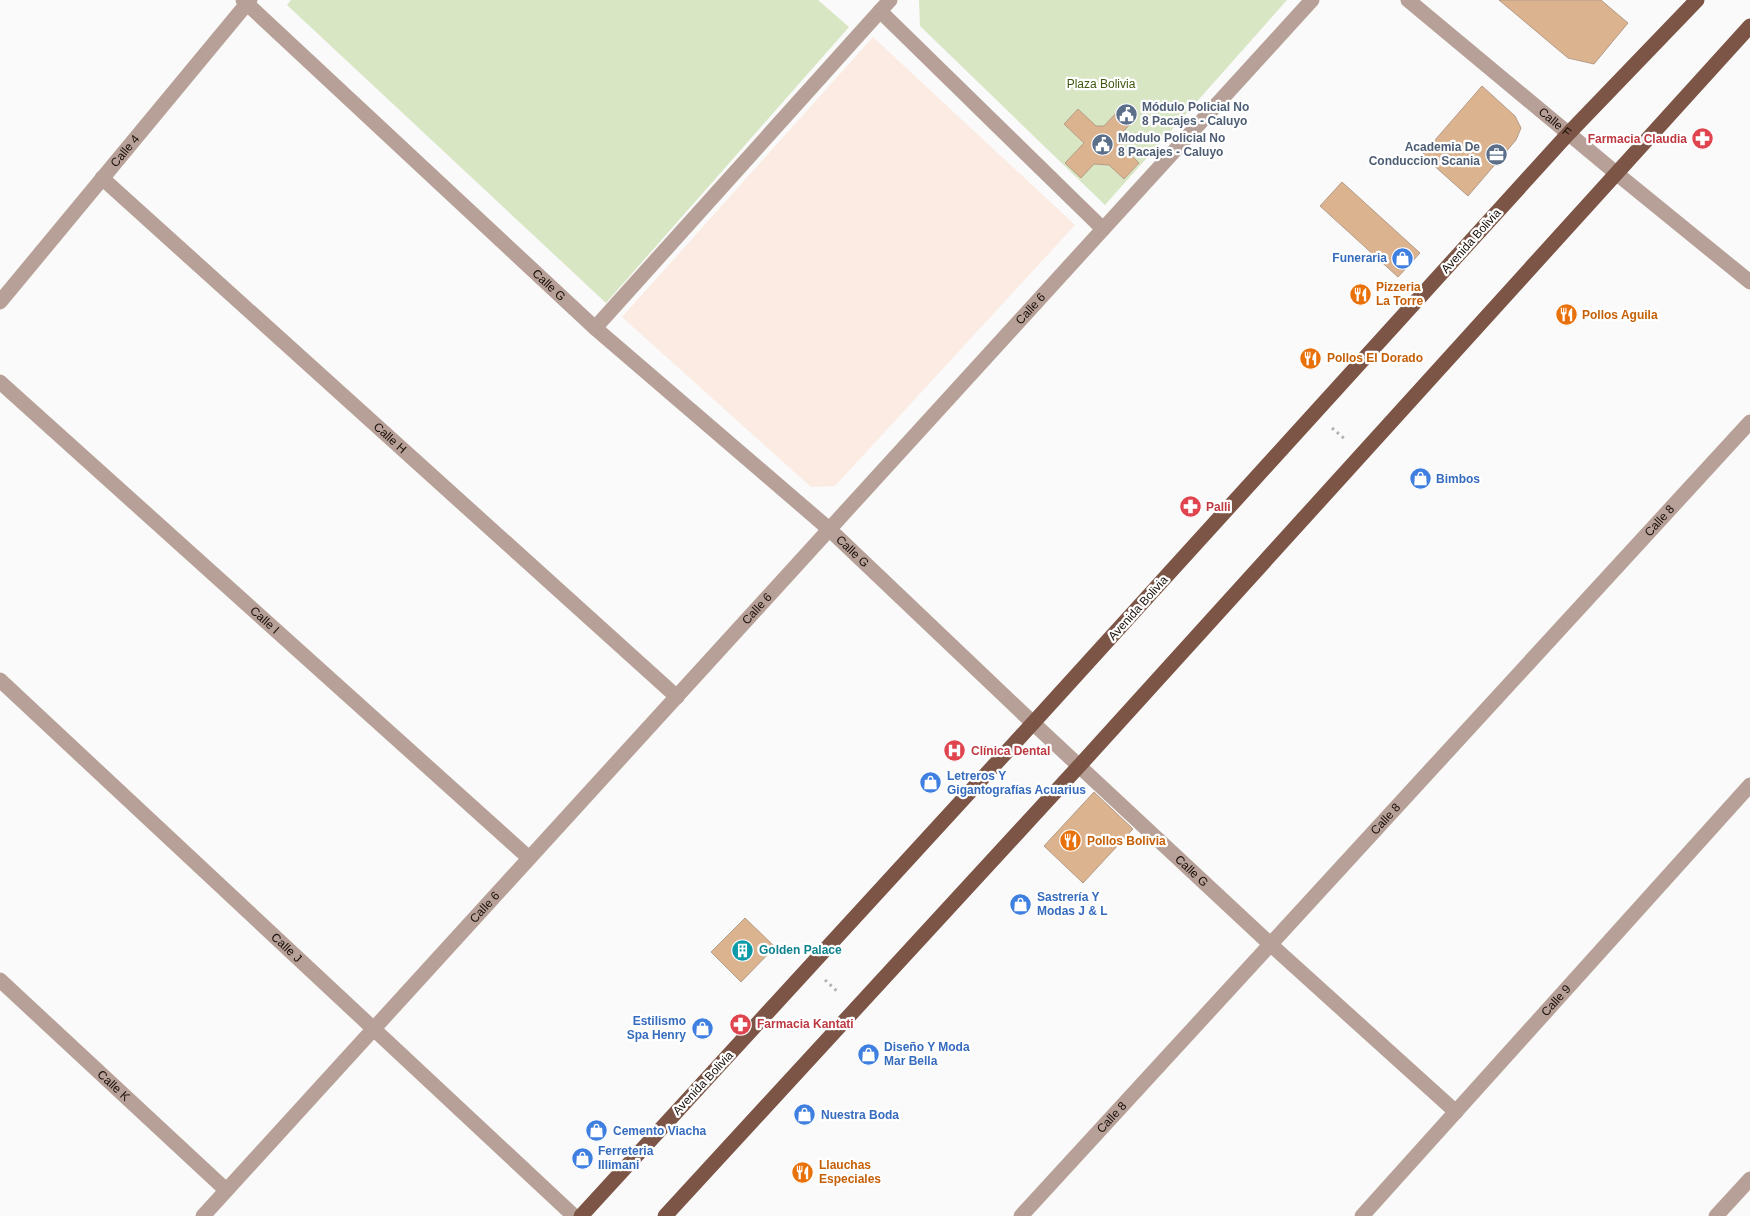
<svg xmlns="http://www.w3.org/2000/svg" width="1750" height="1216" font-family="Arial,sans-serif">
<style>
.built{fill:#fbebe2}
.green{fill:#d8e6c4}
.building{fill:#dcb38f;stroke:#b59c87}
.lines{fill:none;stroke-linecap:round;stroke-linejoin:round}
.path{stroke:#b3b0ae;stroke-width:3;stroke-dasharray:2.5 4;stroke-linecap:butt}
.minor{stroke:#b7a097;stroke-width:15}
.major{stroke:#7c5546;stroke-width:15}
.labels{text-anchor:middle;stroke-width:4.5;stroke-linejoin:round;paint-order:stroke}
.park-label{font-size:12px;fill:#415711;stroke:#fff}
.service-label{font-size:12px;font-weight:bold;fill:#4e5e75;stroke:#fff;text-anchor:start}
.street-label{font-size:12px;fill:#180e08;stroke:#fff}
.health-label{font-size:12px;font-weight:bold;fill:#be3a42;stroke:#fff;text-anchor:start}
.shop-label{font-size:12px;font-weight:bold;fill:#366cbe;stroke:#fff;text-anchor:start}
.food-label{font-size:12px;font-weight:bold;fill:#c56008;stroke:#fff;text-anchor:start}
.culture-label{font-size:12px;font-weight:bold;fill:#0d838f;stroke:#fff;text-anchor:start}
</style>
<rect width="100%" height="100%" fill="#fafafa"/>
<path class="built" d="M873,37L1075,225L835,486L811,487L622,317Z"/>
<path class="green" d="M291,0H818L849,27L606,303L287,5Z
M919,0H1287L1105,205L920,26Z"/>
<path class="building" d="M1499,0H1601L1628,23L1594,64L1568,58Z
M1482,86L1515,116L1521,128L1516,140L1468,196L1422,155Z
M1078,109L1096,126H1104L1118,111L1131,123L1122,133V146L1139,163L1124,179L1109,165L1094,164L1081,178L1065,163L1084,143L1064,124Z
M1342,182L1420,253L1398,277L1320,206Z
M1094,792L1133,829L1083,883L1044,846Z
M745,918L775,947L741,982L711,952Z"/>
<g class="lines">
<path class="path" d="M1332,428L1346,440
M825,980L839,993"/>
<g class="minor">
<path id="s1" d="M243,0L595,328L829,529L1033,723L1270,944L1456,1112"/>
<path id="s2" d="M1408,0L1616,173L1750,282"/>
<path d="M880,11L1103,229"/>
<path id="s3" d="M102,178L677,697"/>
<path id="s4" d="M0,302L250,0"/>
<path d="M595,328L890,0"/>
<path id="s5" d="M0,382L529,858"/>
<path id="s6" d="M0,680L574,1216"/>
<path id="s7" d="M0,980L226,1190"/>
<path id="s8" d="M203,1216L1312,0"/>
<path id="s9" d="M1021,1216L1750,422"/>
<path id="s10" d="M1362,1216L1750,785"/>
<path d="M1716,1216L1750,1179"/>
</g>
<path class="major" d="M581,1216L1033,723L1568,134L1697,0
M665,1216L1080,765L1750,26"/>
</g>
<defs>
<symbol id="civic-disc" viewBox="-11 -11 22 22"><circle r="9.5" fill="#5c6f8a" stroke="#fff"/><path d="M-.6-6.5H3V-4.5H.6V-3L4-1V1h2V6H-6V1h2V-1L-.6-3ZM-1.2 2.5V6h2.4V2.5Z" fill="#fff"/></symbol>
<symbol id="pharmacy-disc" viewBox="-11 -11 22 22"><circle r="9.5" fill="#e0444e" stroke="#fff"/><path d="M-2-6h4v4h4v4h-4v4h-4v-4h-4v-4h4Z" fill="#fff"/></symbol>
<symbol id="office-disc" viewBox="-11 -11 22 22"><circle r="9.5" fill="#5c6f8a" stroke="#fff"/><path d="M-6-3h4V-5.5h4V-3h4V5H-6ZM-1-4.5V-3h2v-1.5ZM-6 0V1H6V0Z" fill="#fff"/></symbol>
<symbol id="shop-disc" viewBox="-11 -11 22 22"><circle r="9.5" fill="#3f7fe0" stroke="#fff"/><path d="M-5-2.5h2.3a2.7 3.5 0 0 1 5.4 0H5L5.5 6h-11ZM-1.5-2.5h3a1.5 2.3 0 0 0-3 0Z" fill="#fff"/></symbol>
<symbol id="restaurant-disc" viewBox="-11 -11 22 22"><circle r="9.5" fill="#e8710a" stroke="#fff"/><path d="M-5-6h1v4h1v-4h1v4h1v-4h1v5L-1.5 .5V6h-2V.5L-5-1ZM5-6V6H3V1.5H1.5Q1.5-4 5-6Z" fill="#fff"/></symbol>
<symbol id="hospital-disc" viewBox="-11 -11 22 22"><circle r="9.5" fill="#e0444e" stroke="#fff"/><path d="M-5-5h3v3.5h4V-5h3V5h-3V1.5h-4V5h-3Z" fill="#fff"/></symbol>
<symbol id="building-disc" viewBox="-11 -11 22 22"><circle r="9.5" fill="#0f9aa8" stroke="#fff"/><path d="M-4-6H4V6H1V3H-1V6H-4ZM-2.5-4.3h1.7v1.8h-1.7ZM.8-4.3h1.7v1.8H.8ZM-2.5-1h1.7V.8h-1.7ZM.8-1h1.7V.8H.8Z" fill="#fff"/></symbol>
</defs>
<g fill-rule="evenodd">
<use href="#civic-disc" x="1114" y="102" width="25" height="25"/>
<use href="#pharmacy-disc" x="1690" y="126" width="25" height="25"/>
<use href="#civic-disc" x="1090" y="132" width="25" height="25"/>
<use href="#office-disc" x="1484" y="142" width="25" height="25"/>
<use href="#shop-disc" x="1390" y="246" width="25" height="25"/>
<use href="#restaurant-disc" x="1348" y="282" width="25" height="25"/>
<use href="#restaurant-disc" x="1554" y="302" width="25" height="25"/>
<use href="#restaurant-disc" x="1298" y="346" width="25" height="25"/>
<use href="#shop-disc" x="1408" y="466" width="25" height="25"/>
<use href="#pharmacy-disc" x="1178" y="494" width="25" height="25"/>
<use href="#hospital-disc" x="942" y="738" width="25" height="25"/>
<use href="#shop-disc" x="918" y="770" width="25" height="25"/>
<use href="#restaurant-disc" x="1058" y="828" width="25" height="25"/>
<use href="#shop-disc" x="1008" y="892" width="25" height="25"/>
<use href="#building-disc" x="730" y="938" width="25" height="25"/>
<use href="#pharmacy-disc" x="728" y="1012" width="25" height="25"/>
<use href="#shop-disc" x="690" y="1016" width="25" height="25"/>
<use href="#shop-disc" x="856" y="1042" width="25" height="25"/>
<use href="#shop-disc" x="792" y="1102" width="25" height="25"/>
<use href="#shop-disc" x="584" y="1118" width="25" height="25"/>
<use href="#shop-disc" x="570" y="1146" width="25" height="25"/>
<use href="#restaurant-disc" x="790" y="1160" width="25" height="25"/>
</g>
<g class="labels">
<g class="park-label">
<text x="1101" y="88">Plaza Bolivia</text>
</g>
<g class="service-label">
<text x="1142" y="111">Módulo Policial No<tspan x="1142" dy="14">8 Pacajes - Caluyo</tspan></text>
<text x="1118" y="142">Modulo Policial No<tspan x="1118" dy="14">8 Pacajes - Caluyo</tspan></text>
<text x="1480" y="151" text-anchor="end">Academia De<tspan x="1480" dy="14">Conduccion Scania</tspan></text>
</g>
<g class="street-label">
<text dy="4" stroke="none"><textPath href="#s2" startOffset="191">Calle F</textPath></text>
<text dy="4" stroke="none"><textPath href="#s4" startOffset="196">Calle 4</textPath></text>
<text transform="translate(1471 241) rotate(-48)" y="4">Avenida Bolivia</text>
<text dy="4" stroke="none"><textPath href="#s1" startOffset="418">Calle G</textPath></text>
<text dy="4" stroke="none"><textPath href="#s8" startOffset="1228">Calle 6</textPath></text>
<text dy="4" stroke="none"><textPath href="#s3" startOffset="388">Calle H</textPath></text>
<text dy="4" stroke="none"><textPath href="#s9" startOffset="944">Calle 8</textPath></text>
<text dy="4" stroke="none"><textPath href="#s1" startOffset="822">Calle G</textPath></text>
<text dy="4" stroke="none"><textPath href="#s8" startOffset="822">Calle 6</textPath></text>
<text transform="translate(1138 608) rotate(-48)" y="4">Avenida Bolivia</text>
<text dy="4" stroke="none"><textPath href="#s5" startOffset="356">Calle I</textPath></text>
<text dy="4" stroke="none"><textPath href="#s9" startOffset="539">Calle 8</textPath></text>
<text dy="4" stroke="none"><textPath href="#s1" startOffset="1288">Calle G</textPath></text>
<text dy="4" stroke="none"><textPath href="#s8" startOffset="418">Calle 6</textPath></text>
<text dy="4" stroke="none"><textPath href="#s6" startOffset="392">Calle J</textPath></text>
<text dy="4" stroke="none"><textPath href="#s10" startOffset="290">Calle 9</textPath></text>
<text transform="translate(703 1083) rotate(-47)" y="4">Avenida Bolivia</text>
<text dy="4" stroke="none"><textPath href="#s7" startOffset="155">Calle K</textPath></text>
<text dy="4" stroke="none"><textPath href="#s9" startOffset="134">Calle 8</textPath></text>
</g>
<g class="health-label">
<text x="1687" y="143" text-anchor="end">Farmacia Claudia</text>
<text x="1206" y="511">Palli</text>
<text x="971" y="755">Clínica Dental</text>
<text x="757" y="1028">Farmacia Kantati</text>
</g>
<g class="shop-label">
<text x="1387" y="262" text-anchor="end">Funeraria</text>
<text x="1436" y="483">Bimbos</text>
<text x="947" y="780">Letreros Y<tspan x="947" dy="14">Gigantografías Acuarius</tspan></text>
<text x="1037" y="901">Sastrería Y<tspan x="1037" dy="14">Modas J &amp; L</tspan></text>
<text x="686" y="1025" text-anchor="end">Estilismo<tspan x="686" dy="14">Spa Henry</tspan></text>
<text x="884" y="1051">Diseño Y Moda<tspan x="884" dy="14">Mar Bella</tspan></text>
<text x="821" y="1119">Nuestra Boda</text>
<text x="613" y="1135">Cemento Viacha</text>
<text x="598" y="1155">Ferreteria<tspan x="598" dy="14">Illimani</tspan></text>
</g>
<g class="food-label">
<text x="1376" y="291">Pizzeria<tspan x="1376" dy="14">La Torre</tspan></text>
<text x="1582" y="319">Pollos Aguila</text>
<text x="1327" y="362">Pollos El Dorado</text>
<text x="1087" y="845">Pollos Bolivia</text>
<text x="819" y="1169">Llauchas<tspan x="819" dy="14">Especiales</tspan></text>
</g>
<g class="culture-label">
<text x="759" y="954">Golden Palace</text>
</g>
</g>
</svg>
